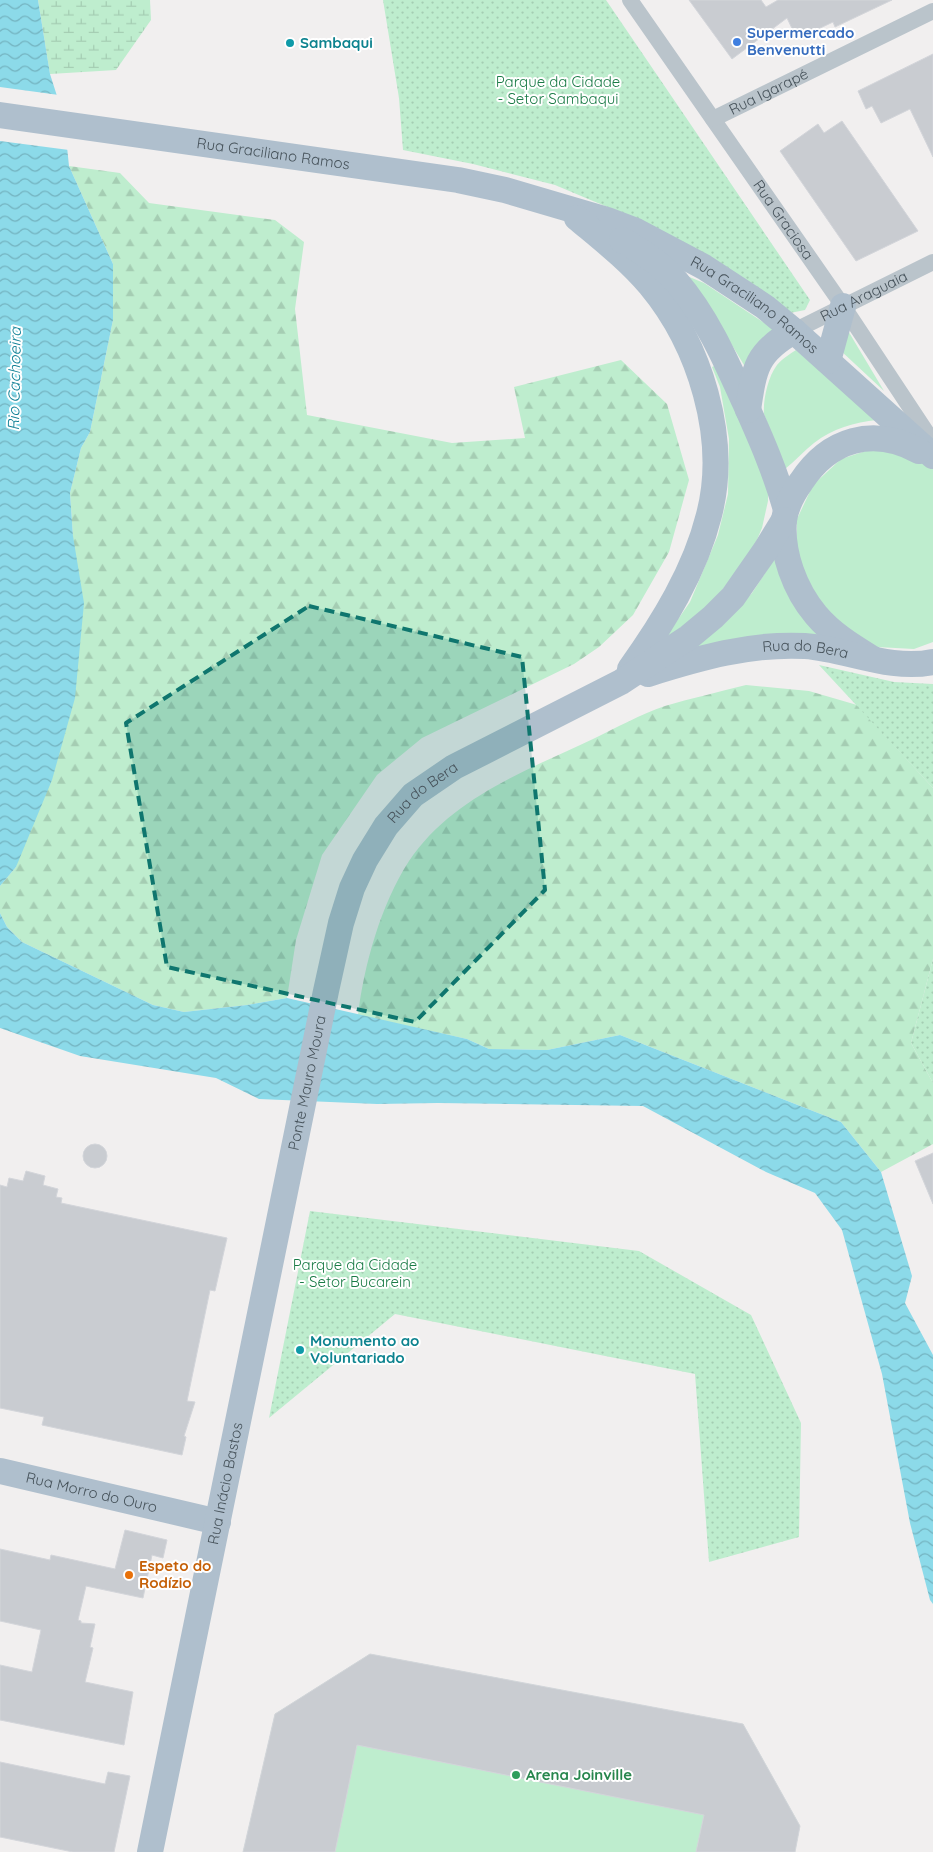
<svg xmlns="http://www.w3.org/2000/svg" width="933" height="1852" font-family="Quicksand,sans-serif">
<style>
.grass{fill:#beedce}
.forest{fill:url(#forest-firs)}
.wetland{fill:url(#wetland-marsh)}
.park{fill:url(#park-dots)}
.water{fill:url(#water-waves)}
.pier{fill:#f1efef}
.building{fill:#c9ccd1;stroke:#d3d5da}
.lines{fill:none;stroke-linecap:round;stroke-linejoin:round}
.minor{stroke:#bac4cb;stroke-width:16}
.primary{stroke:#afbfcd;stroke-width:26}
.marked{fill:#0f766e;fill-opacity:0.2;stroke:#0f766e;stroke-width:4;stroke-dasharray:10 6;stroke-linejoin:round}
.shop-dot{fill:#3f7fe0;stroke:#fff;stroke-width:2}
.culture-dot{fill:#0f9aa8;stroke:#fff;stroke-width:2}
.food-dot{fill:#e8710a;stroke:#fff;stroke-width:2}
.leisure-dot{fill:#2e9e5b;stroke:#fff;stroke-width:2}
.labels{text-anchor:middle;stroke-width:4;stroke-linejoin:round;paint-order:stroke}
.shop-label{font-size:15px;font-weight:bold;fill:#366cbe;stroke:#fff;text-anchor:start}
.culture-label{font-size:15px;font-weight:bold;fill:#0d838f;stroke:#fff;text-anchor:start}
.park-label{font-size:15px;fill:#1a7b46;stroke:#fff}
.street-label{font-size:15px;fill:#47535b;stroke:#fff}
.food-label{font-size:15px;font-weight:bold;fill:#c56008;stroke:#fff;text-anchor:start}
.leisure-label{font-size:15px;font-weight:bold;fill:#27864d;stroke:#fff;text-anchor:start}
.water-label{font-size:16px;font-style:italic;fill:#118196;stroke:#fff}
</style>
<defs>
<pattern id="forest-firs" width="22" height="20" patternUnits="userSpaceOnUse" patternTransform="scale(1.25)"><rect width="22" height="20" fill="#beedce"/><path d="M5 1l3.5 6h-7zM16 11l3.5 6h-7z" fill="#a5cdb3"/></pattern>
<pattern id="wetland-marsh" width="20" height="14" patternUnits="userSpaceOnUse" patternTransform="scale(1.25)"><rect width="20" height="14" fill="#beedce"/><path d="M1 5h8M5 5V1M11 12h8M15 12V8" fill="none" stroke="#a5cdb3"/></pattern>
<pattern id="park-dots" width="8" height="8" patternUnits="userSpaceOnUse" patternTransform="scale(1.25)"><rect width="8" height="8" fill="#beedce"/><path d="M2 2h.1M6 6h.1" fill="none" stroke="#a5cdb3" stroke-width="1.8" stroke-linecap="round"/></pattern>
<pattern id="water-waves" width="16" height="10" patternUnits="userSpaceOnUse" patternTransform="scale(1.25)"><rect width="16" height="10" fill="#8cdae9"/><path d="M0 5q4-4 8 0t8 0" fill="none" stroke="#74b3c0"/></pattern>
</defs>
<rect width="100%" height="100%" fill="#f1efef"/>
<path class="grass" d="M687,276L704,283L778,332L747,370L709,307Z
M844,324L884,391L840,350Z
M796,350L877,420C855,422 832,429 814,443C804,451 795,461 785,469L764,414C763,399 768,377 777,365C783,358 790,354 796,350Z
M720,363L768,483V501L762,528L750,556L709,606L663,641L690,602L718,535L728,494L729,439L720,387L712,367Z
M875,448L933,466V642L914,649L877,647L844,631L807,590L796,556L797,519L813,485L841,459Z
M777,555L819,635L681,654L725,623L752,593Z
M370,1654L743,1724L800,1826L795,1852H243L275,1714Z"/>
<path class="forest" d="M69,166L120,173L149,203L275,220L304,242L295,309L307,415L452,443L525,438L514,387L621,360L667,404L689,480L669,552L633,615L599,647L574,664L422,738L377,775L322,855L296,940L287,998L247,1005L184,1012L153,1005L22,942L7,927L0,913V886L16,867L73,536L70,493L81,448L90,432L113,320V264Z
M746,685L809,691L857,705L933,788V959L911,1043L933,1083V1144L881,1172L841,1122L620,1035L547,1050L489,1049L467,1039L358,1015C364,965 381,904 409,861C451,798 527,770 593,739C616,728 641,714 665,706C692,698 719,692 746,685Z"/>
<path class="wetland" d="M38,0H150L151,20L116,70L50,74Z"/>
<path class="park" d="M383,0H606L810,300L805,310L790,313L622,213L593,201L555,185L473,164L403,150L399,98Z
M819,665L894,682L933,684V788Z
M933,959V1083L911,1043Z
M310,1211L639,1251L751,1315L801,1423L799,1537L709,1562L695,1374L395,1314L269,1418Z"/>
<path class="water" d="M0,0H38L50,74L64,118L69,166L113,264V320L90,432L81,448L70,493L73,536L84,603L75,698L52,780L16,867L0,886Z
M0,913L7,927L22,942L153,1005L184,1012L247,1005L287,998L467,1039L489,1049L547,1050L620,1035L841,1122L881,1172L912,1276L905,1303L933,1355V1604L930,1600L910,1523L882,1374L842,1230L815,1193L766,1172L643,1106L438,1103L377,1104L259,1099L216,1078L80,1056L0,1028Z"/>
<path class="pier" d="M0,87L59,95L66,117L69,150L0,141Z"/>
<path class="building" d="M689,0H761L766,7L778,0H892L835,27L833,22L797,39L787,18L732,59Z
M933,54V157L910,109L881,123L872,106L866,109L858,91Z
M842,121L918,231L856,261L780,151L818,124L824,133Z
M83 1156a12 12 0 1 1 24 0a12 12 0 1 1-24 0Z
M933,1153V1204L915,1161Z
M26,1171L45,1176L43,1185L58,1189L56,1197L62,1198L61,1203L227,1238L215,1291L210,1290L187,1401L195,1402L184,1436L186,1437L182,1455L42,1425L44,1417L0,1408V1185L7,1187L9,1178L23,1181Z
M125,1530L167,1540L163,1558L152,1555L143,1598L86,1586L78,1620L81,1621V1623L95,1624L90,1647L93,1648L85,1682L133,1692L124,1745L0,1720V1665L32,1672L41,1630L0,1621V1549L50,1560L51,1555L115,1569Z
M370,1654L743,1724L800,1826L795,1852H696L704,1815L357,1745L335,1852H243L275,1714Z
M0,1762L105,1784L108,1772L130,1776L114,1852H73L0,1837Z"/>
<g class="lines">
<g class="minor">
<path id="s1" d="M630,0L843,306L933,442"/>
<path id="s2" d="M713,119L933,11"/>
<path id="s3" d="M794,331L933,262"/>
</g>
<g class="primary">
<path id="s4" d="M0,115L458,180L505,190L607,220L636,231L704,267L765,307L794,331L933,456"/>
<path d="M577,218C602,239 629,260 650,285C700,345 729,438 709,515C695,571 663,623 630,669"/>
<path d="M622,240C641,251 662,264 676,281C707,317 726,361 745,403C761,439 776,473 786,510"/>
<path d="M828,361L843,306"/>
<path d="M748,410C754,369 756,352 794,331"/>
<path d="M873,659C852,646 832,634 816,615C795,590 781,553 784,520C786,507 793,493 801,482C829,439 873,426 919,451"/>
<path id="s5" d="M648,674C699,658 751,643 805,646C847,649 890,671 933,662"/>
<path id="s6" d="M0,1471L218,1522"/>
<path id="s7" d="M150,1852L326,991L341,923L352,888L365,860L386,826L413,795L454,767L621,682L689,637L713,617L733,597L765,551L784,520"/>
</g>
</g>
<path class="marked" d="M309,606L522,657L545,890L415,1022L167,967L126,723Z"/>
<circle class="shop-dot" cx="737" cy="42" r="5"/>
<g class="culture-dot">
<circle cx="290" cy="43" r="5"/>
<circle cx="300" cy="1350" r="5"/>
</g>
<circle class="food-dot" cx="129" cy="1575" r="5"/>
<circle class="leisure-dot" cx="516" cy="1775" r="5"/>
<g class="labels">
<g class="shop-label">
<text x="747" y="38">Supermercado<tspan x="747" dy="17">Benvenutti</tspan></text>
</g>
<g class="culture-label">
<text x="300" y="48">Sambaqui</text>
<text x="310" y="1346">Monumento ao<tspan x="310" dy="17">Voluntariado</tspan></text>
</g>
<g class="park-label">
<text x="558" y="87">Parque da Cidade<tspan x="558" dy="17">- Setor Sambaqui</tspan></text>
<text x="355" y="1270">Parque da Cidade<tspan x="355" dy="17">- Setor Bucarein</tspan></text>
</g>
<g class="street-label">
<text dy="5" stroke="none"><textPath href="#s2" startOffset="62">Rua Igarapé</textPath></text>
<text dy="5" stroke="none"><textPath href="#s4" startOffset="276">Rua Graciliano Ramos</textPath></text>
<text dy="5" stroke="none"><textPath href="#s1" startOffset="268">Rua Graciosa</textPath></text>
<text dy="5" stroke="none"><textPath href="#s3" startOffset="78">Rua Araguaia</textPath></text>
<text dy="5" stroke="none"><textPath href="#s4" startOffset="788">Rua Graciliano Ramos</textPath></text>
<text dy="5" stroke="none"><textPath href="#s5" startOffset="161">Rua do Bera</textPath></text>
<text dy="5" stroke="none"><textPath href="#s7" startOffset="1106">Rua do Bera</textPath></text>
<text dy="5" stroke="none"><textPath href="#s7" startOffset="785">Ponte Mauro Moura</textPath></text>
<text dy="5" stroke="none"><textPath href="#s7" startOffset="376">Rua Inácio Bastos</textPath></text>
<text dy="5" stroke="none"><textPath href="#s6" startOffset="94">Rua Morro do Ouro</textPath></text>
</g>
<g class="food-label">
<text x="139" y="1571">Espeto do<tspan x="139" dy="17">Rodízio</tspan></text>
</g>
<g class="leisure-label">
<text x="526" y="1780">Arena Joinville</text>
</g>
<g class="water-label">
<text transform="translate(14 379) rotate(-89)" y="6">Rio Cachoeira</text>
</g>
</g>
</svg>
